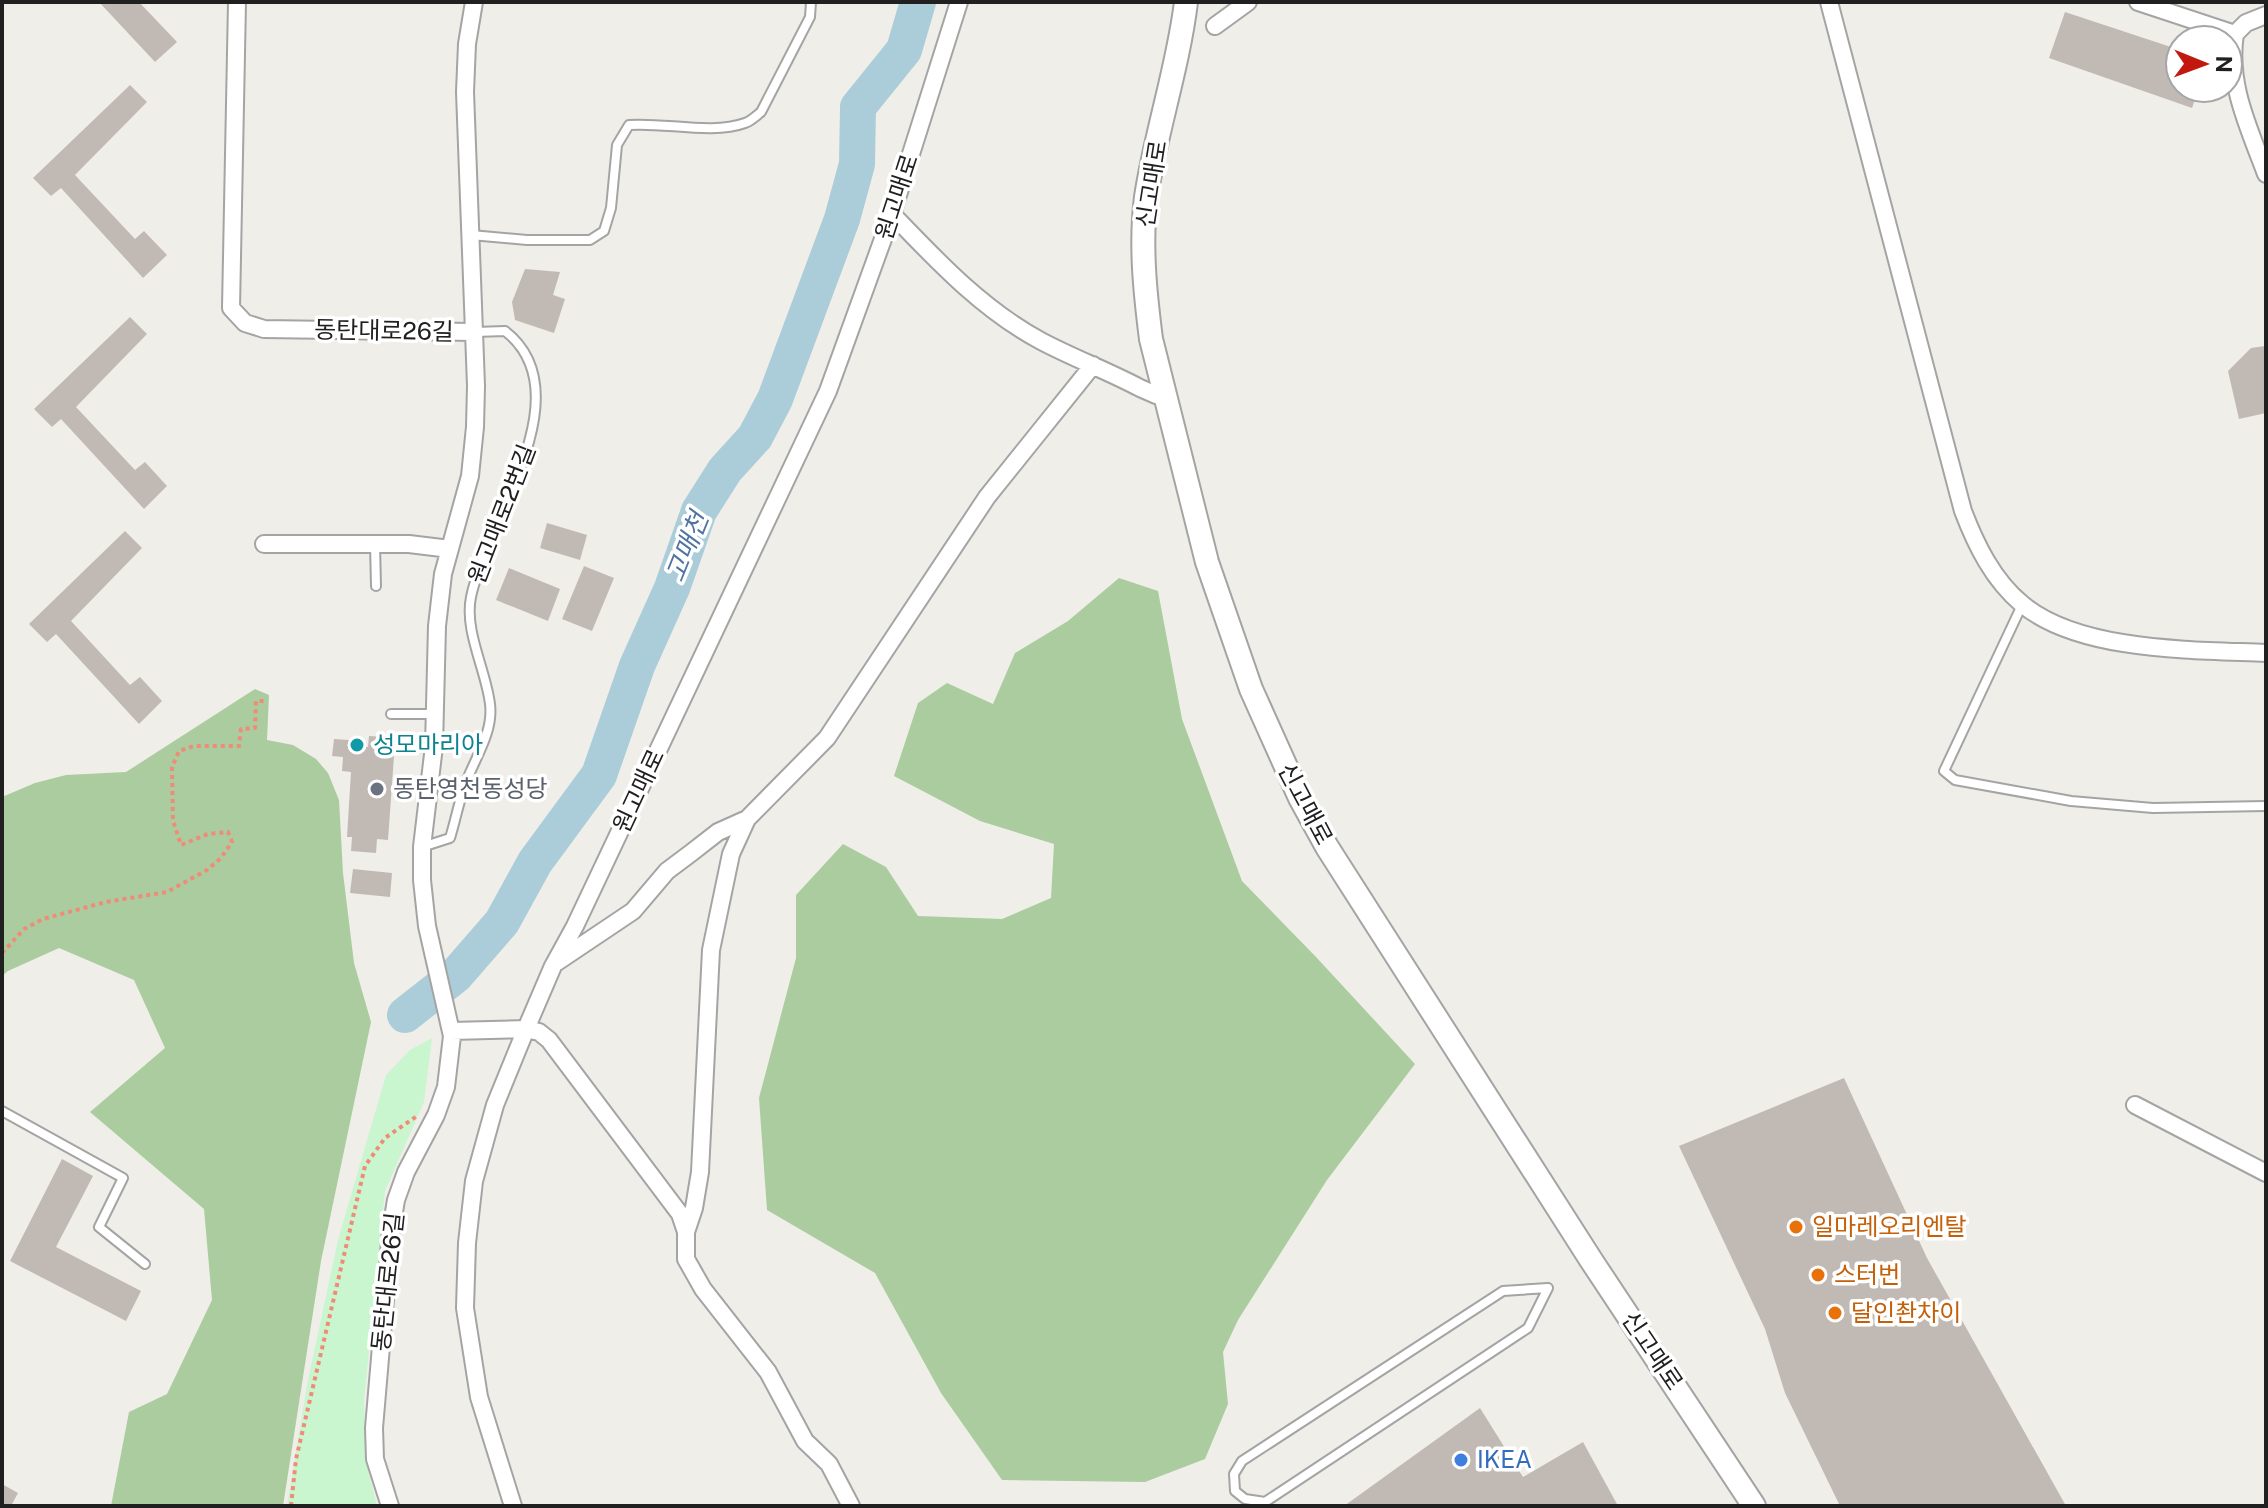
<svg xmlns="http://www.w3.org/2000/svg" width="2268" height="1508" font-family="'Public Sans','Noto Sans KR',sans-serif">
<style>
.forest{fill:#aacc9f}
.park{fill:#c9f6cf}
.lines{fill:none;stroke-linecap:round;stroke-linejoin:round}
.river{stroke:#abcdda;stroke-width:36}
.building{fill:#c1bab4}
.service-casing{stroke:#a4a4a4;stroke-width:12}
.minor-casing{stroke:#a4a4a4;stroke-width:20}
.tertiary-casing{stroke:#a4a4a4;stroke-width:26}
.path{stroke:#f08b78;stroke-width:4;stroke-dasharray:4 4;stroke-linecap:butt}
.service{stroke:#fff;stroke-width:8}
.minor{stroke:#fff;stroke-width:16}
.tertiary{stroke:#fff;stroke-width:22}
.culture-dot{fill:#0f9aa8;stroke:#fff;stroke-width:3}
.worship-dot{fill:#6b7280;stroke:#fff;stroke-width:3}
.food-dot{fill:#e8710a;stroke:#fff;stroke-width:3}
.shop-dot{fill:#3f7fe0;stroke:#fff;stroke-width:3}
.labels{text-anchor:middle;stroke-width:7;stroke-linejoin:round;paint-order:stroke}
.street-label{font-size:24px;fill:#202020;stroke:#fff}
.culture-label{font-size:24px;fill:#0d838f;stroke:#fff;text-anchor:start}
.worship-label{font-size:24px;fill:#5b616d;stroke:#fff;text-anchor:start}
.food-label{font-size:24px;fill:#c56008;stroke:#fff;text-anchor:start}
.shop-label{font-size:24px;fill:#366cbe;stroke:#fff;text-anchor:start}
.water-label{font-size:26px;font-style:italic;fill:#5074a2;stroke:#fff}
</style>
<rect width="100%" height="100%" fill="#f0eee8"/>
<path class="forest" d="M1119,578L1158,591L1182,719L1242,881L1316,957L1415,1064L1327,1180L1238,1320L1223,1352L1228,1404L1205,1459L1145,1482L1002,1480L941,1393L875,1273L767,1210L759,1098L796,958V895L843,844L886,867L918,916L1002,919L1051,898L1054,844L980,821L894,776L918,703L947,683L993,704L1015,653L1068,621Z
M255,689L269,695L267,740L293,745L316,759L328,773L339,800L343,873L354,963L371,1022L321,1261L283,1506H111L129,1412L167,1394L212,1300L204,1209L90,1112L165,1048L134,980L59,948L8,971L2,976V797L35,783L66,775L126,772Z"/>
<path class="park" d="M432,1038L424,1102L385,1191L364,1401L366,1462L377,1506H287L307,1385L338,1240L386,1075L410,1050Z"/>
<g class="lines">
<path class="river" d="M405,1015L456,975L502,922L535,862L599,775L637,666L672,588L699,511L725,470L755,437L775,399L842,219L857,164L858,107L904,50L918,2"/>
</g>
<path class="building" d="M99,2H139L177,42L155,62Z
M2065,12L2180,50V88H2199L2192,108L2049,58Z
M130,85L147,102L75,175L135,239L144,231L167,255L143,278L61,188L51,196L33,178Z
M525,269L560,272L553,295L565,299L554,333L515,320L512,302Z
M130,317L147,334L76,407L135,470L145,462L167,486L144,509L61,419L52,427L34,409Z
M2265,346L2266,413L2239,419L2228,371L2251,348Z
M547,523L587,535L580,560L540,548Z
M125,531L142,548L71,621L130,685L140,677L162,701L139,724L56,634L47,642L29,624Z
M584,566L614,578L592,631L562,619Z
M509,568L560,589L548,621L496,600Z
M369,736L384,737L395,742L388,840L377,839L376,853L351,851L352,837H347L351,772L342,771L343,757L332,756L334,739L349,740V745L368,747Z
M353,869L392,873L390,897L350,893Z
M1844,1078L1927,1258L2066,1506H1840L1785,1393L1765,1329L1679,1146Z
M62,1159L93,1176L56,1247L141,1291L126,1321L10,1261Z
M1480,1408L1523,1477L1583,1442L1618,1506H1344Z
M2,1484L18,1493L11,1506H2Z"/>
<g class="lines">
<defs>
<path id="service" d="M471,235L527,240H590L604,231L611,208L617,145L629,125C664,122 712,135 745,123C751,121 756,116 761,112L810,17L811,2
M375,544L376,586
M2022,605L1944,771L1955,780L2071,801L2153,808L2266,806
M391,714H434
M422,847L450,838C455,822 458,806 463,791C471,763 494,735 490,704C486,670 464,631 471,597C486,523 585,393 505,331L475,332
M2,1111L123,1178L99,1227L145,1264
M1548,1288L1528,1328L1265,1502L1245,1499L1235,1491L1234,1474L1242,1461L1503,1291Z"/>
<path id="minor" d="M237,2L231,308L245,323L264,329L474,332L476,386L475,427L470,476L443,574L437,626L434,746L422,847V880L427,926L452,1036L446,1087L436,1115L406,1172L396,1200L391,1230L374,1428L375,1459L390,1506
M474,2L467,44L465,92L474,332
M1829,2L1963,511C1976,545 1993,580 2022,604C2079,652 2195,650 2266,653
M2138,2L2235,34L2246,23L2266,15
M1215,26L1248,2
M2235,34C2227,84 2249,128 2266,174
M892,214C937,261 983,310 1041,341C1073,358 1108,371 1140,388L1156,395L1164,396
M264,544H409L450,549
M557,962L633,911L667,871L691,853L718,832L747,819L827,738L987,497L1093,365
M451,1031L526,1029L495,1105L474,1181L467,1243L465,1308L479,1397L513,1506
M2135,1105L2266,1173
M686,1232L694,1208L700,1172L711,950L731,854L747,819
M851,1506L829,1464L805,1441L768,1372L703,1289L686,1259V1232L680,1214L549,1040L539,1032L526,1029L553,966L575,926L828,391L892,214L959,2"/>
<path id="tertiary" d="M1186,2C1178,68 1156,131 1146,197C1140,244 1145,292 1151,339L1207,562L1251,689L1300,798L1327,847L1591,1260L1754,1506"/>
</defs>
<use href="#service" class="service-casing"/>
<use href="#minor" class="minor-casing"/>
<use href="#tertiary" class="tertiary-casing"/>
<path class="path" d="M2,953L24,929L43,919L106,902L167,892L207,870L221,858L232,842L228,832L208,834L181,845L173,821L172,767L179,751L194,746H239L241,729L255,728L256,701H266
M291,1506L296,1459L365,1166L385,1138L417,1116"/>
<use href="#service" class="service"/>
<use href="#minor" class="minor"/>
<use href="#tertiary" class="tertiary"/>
</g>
<circle class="culture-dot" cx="357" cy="745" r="8"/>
<circle class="worship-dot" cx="377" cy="789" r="8"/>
<g class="food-dot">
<circle cx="1796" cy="1227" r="8"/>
<circle cx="1818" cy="1275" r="8"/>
<circle cx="1835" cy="1313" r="8"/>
</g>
<circle class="shop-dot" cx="1461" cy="1460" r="8"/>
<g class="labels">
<g class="street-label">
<text transform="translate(1152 184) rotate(-81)" y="8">신고매로</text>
<text transform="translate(897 197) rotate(-72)" y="8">원고매로</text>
<text transform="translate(384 331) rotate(1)" y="8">동탄대로26길</text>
<text transform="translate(502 514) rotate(-69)" y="8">원고매로2번길</text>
<text transform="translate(639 791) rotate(-65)" y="8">원고매로</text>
<text transform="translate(1305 804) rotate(62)" y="8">신고매로</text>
<text transform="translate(388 1282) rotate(-84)" y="8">동탄대로26길</text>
<text transform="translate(1652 1351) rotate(56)" y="8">신고매로</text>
</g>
<g class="culture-label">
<text x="373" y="753">성모마리아</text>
</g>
<g class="worship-label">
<text x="393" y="797">동탄영천동성당</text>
</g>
<g class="food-label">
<text x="1812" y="1235">일마레오리엔탈</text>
<text x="1834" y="1283">스터번</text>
<text x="1851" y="1321">달인촨차이</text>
</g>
<g class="shop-label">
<text x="1477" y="1468">IKEA</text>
</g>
<g class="water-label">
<text transform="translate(687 547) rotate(-68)" y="9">고매천</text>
</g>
</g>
<rect width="2268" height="1508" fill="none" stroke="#202020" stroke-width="8"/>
<g transform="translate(2204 64) rotate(91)"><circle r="38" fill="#ffffff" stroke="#a6a6a6" stroke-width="2"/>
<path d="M0-6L14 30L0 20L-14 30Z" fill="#c2180e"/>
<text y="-12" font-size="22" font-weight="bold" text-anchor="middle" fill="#202020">N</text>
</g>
</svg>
